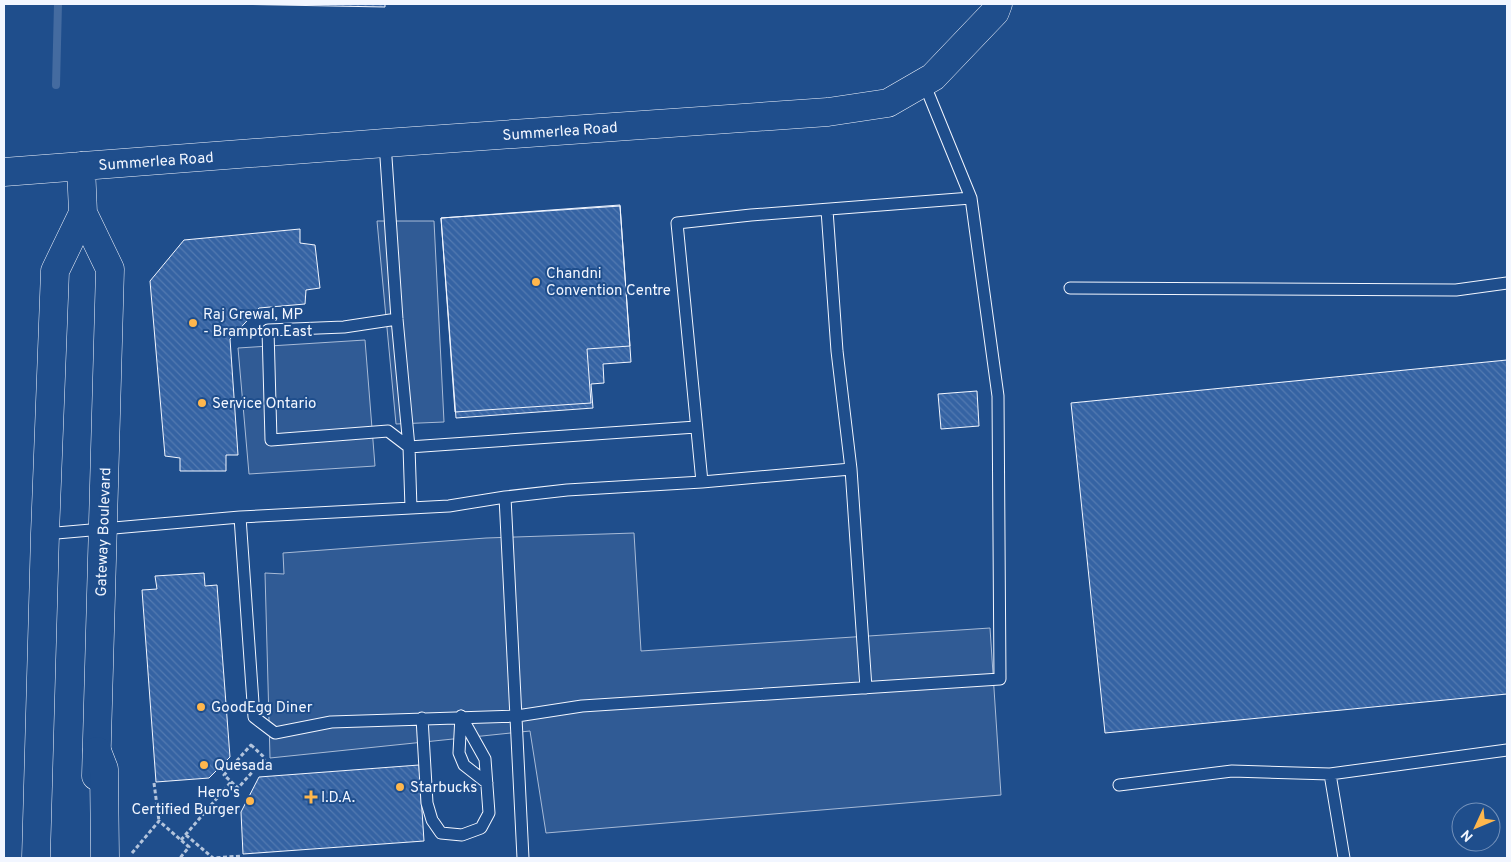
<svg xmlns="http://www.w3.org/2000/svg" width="1511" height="862" font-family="Overpass,sans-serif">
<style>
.built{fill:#305b95;stroke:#a8bbd7}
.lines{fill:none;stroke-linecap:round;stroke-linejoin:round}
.stream{stroke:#446ba0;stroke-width:8}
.building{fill:url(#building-back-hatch);stroke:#f2f6ff}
.lane-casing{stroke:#f2f6ff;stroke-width:13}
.secondary-casing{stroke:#f2f6ff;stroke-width:29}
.primary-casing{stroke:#f2f6ff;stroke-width:29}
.path{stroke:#b3c4dc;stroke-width:3;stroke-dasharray:4 2.5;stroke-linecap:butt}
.lane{stroke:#1f4e8c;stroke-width:11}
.secondary{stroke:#1f4e8c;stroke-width:28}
.primary{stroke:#1f4e8c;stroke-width:28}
.poi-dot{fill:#ffb74d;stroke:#1f4e8c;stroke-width:2}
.labels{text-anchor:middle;stroke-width:4;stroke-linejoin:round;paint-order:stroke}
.street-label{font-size:15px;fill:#f2f6ff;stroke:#1f4e8c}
.poi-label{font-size:15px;fill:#f2f6ff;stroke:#1f4e8c;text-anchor:start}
</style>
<defs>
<pattern id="building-back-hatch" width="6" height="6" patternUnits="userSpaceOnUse" patternTransform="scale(1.25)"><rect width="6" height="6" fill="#3563a3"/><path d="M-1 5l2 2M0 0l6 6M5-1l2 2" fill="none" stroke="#537ab1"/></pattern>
</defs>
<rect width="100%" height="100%" fill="#1f4e8c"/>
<path class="built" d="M377,221H434L444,422L396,424Z
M365,340L375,466L249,474L238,348Z
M634,533L641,651L990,628L1001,795L546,833L530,731L270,758L265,573L284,574L283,553L486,538Z"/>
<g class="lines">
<path class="stream" d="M56,85L58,4"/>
</g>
<path class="building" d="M226,4H385V7Z
M620,205L631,362L603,364L604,383L591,384L593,408L456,418L441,218Z
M620,206L630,346L587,349L591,403L455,412L441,218Z
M300,229V243L315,245L320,288L306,290L305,304L259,308L230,339L238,455H226V471H180V458L165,456L150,281L184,240Z
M1507,360V694L1105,733L1071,403Z
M977,391L979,426L941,429L938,394Z
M204,573L205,586L217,585L230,757L209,778L156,782L142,590L157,589L155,576Z
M419,765L424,841L243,854L241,812L259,777Z"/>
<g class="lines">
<defs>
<path id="lane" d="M385,143L397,319L409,447L696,427
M827,210L837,351L851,469L866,688
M1070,288L1456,290L1507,283
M397,319L344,327L268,330L271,440L388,431L409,447L411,508
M702,482L677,223L751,215L971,198
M505,497L523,858
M240,517L254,717L275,733L331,722L517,716L582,706L1000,679L998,396L971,198L924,83
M45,534L240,517L449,506L505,497L567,490L702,482L851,469
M461,716L459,753L464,765L487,783
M422,718L427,803L432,820L441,833L462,835L481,828L489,813L485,759L461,716
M1330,774L1344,858
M1119,785L1232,771L1330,774L1507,750"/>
<path id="secondary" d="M81,166L83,213L110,269L96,776
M4,172L385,143L828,112L888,103L933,77L995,12L998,4
M36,858L45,534L55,271L83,213"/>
<path id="primary" d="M97,751L104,769L105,858"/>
</defs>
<use href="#lane" class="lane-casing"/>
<use href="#secondary" class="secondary-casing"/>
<use href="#primary" class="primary-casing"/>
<path class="path" d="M251,745L265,758L238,788L224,775Z
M154,783L159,821
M186,835L213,858L242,856
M181,840L231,782
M132,853L159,821L189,847L180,858"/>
<use href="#lane" class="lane"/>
<use href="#secondary" class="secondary"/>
<use href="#primary" class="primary"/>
</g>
<g class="poi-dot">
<circle cx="536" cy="282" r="5"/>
<circle cx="193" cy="323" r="5"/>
<circle cx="202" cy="403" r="5"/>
<circle cx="201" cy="707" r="5"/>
<circle cx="204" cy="765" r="5"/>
<circle cx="400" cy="787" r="5"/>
<path d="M308.5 789.5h5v5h5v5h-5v5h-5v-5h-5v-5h5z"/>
<circle cx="250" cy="801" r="5"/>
</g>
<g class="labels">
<g class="street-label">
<text transform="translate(560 131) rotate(-4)" y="5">Summerlea Road</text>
<text transform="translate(156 161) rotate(-4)" y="5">Summerlea Road</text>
<text transform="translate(103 532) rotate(-88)" y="5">Gateway Boulevard</text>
</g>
<g class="poi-label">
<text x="546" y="278">Chandni<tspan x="546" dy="17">Convention Centre</tspan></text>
<text x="203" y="319">Raj Grewal, MP<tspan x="203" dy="17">- Brampton East</tspan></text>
<text x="212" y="408">Service Ontario</text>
<text x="211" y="712">GoodEgg Diner</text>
<text x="214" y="770">Quesada</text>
<text x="410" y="792">Starbucks</text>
<text x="240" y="797" text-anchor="end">Hero's<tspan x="240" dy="17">Certified Burger</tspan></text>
<text x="321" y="802">I.D.A.</text>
</g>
</g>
<rect width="1511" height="862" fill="none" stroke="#f2f6ff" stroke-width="10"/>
<g transform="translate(1476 827) rotate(226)"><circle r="24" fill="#1f4e8c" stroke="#7391ba"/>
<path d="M0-4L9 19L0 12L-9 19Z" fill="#ffb74d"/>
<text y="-8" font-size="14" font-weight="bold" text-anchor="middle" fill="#f2f6ff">N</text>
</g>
</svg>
